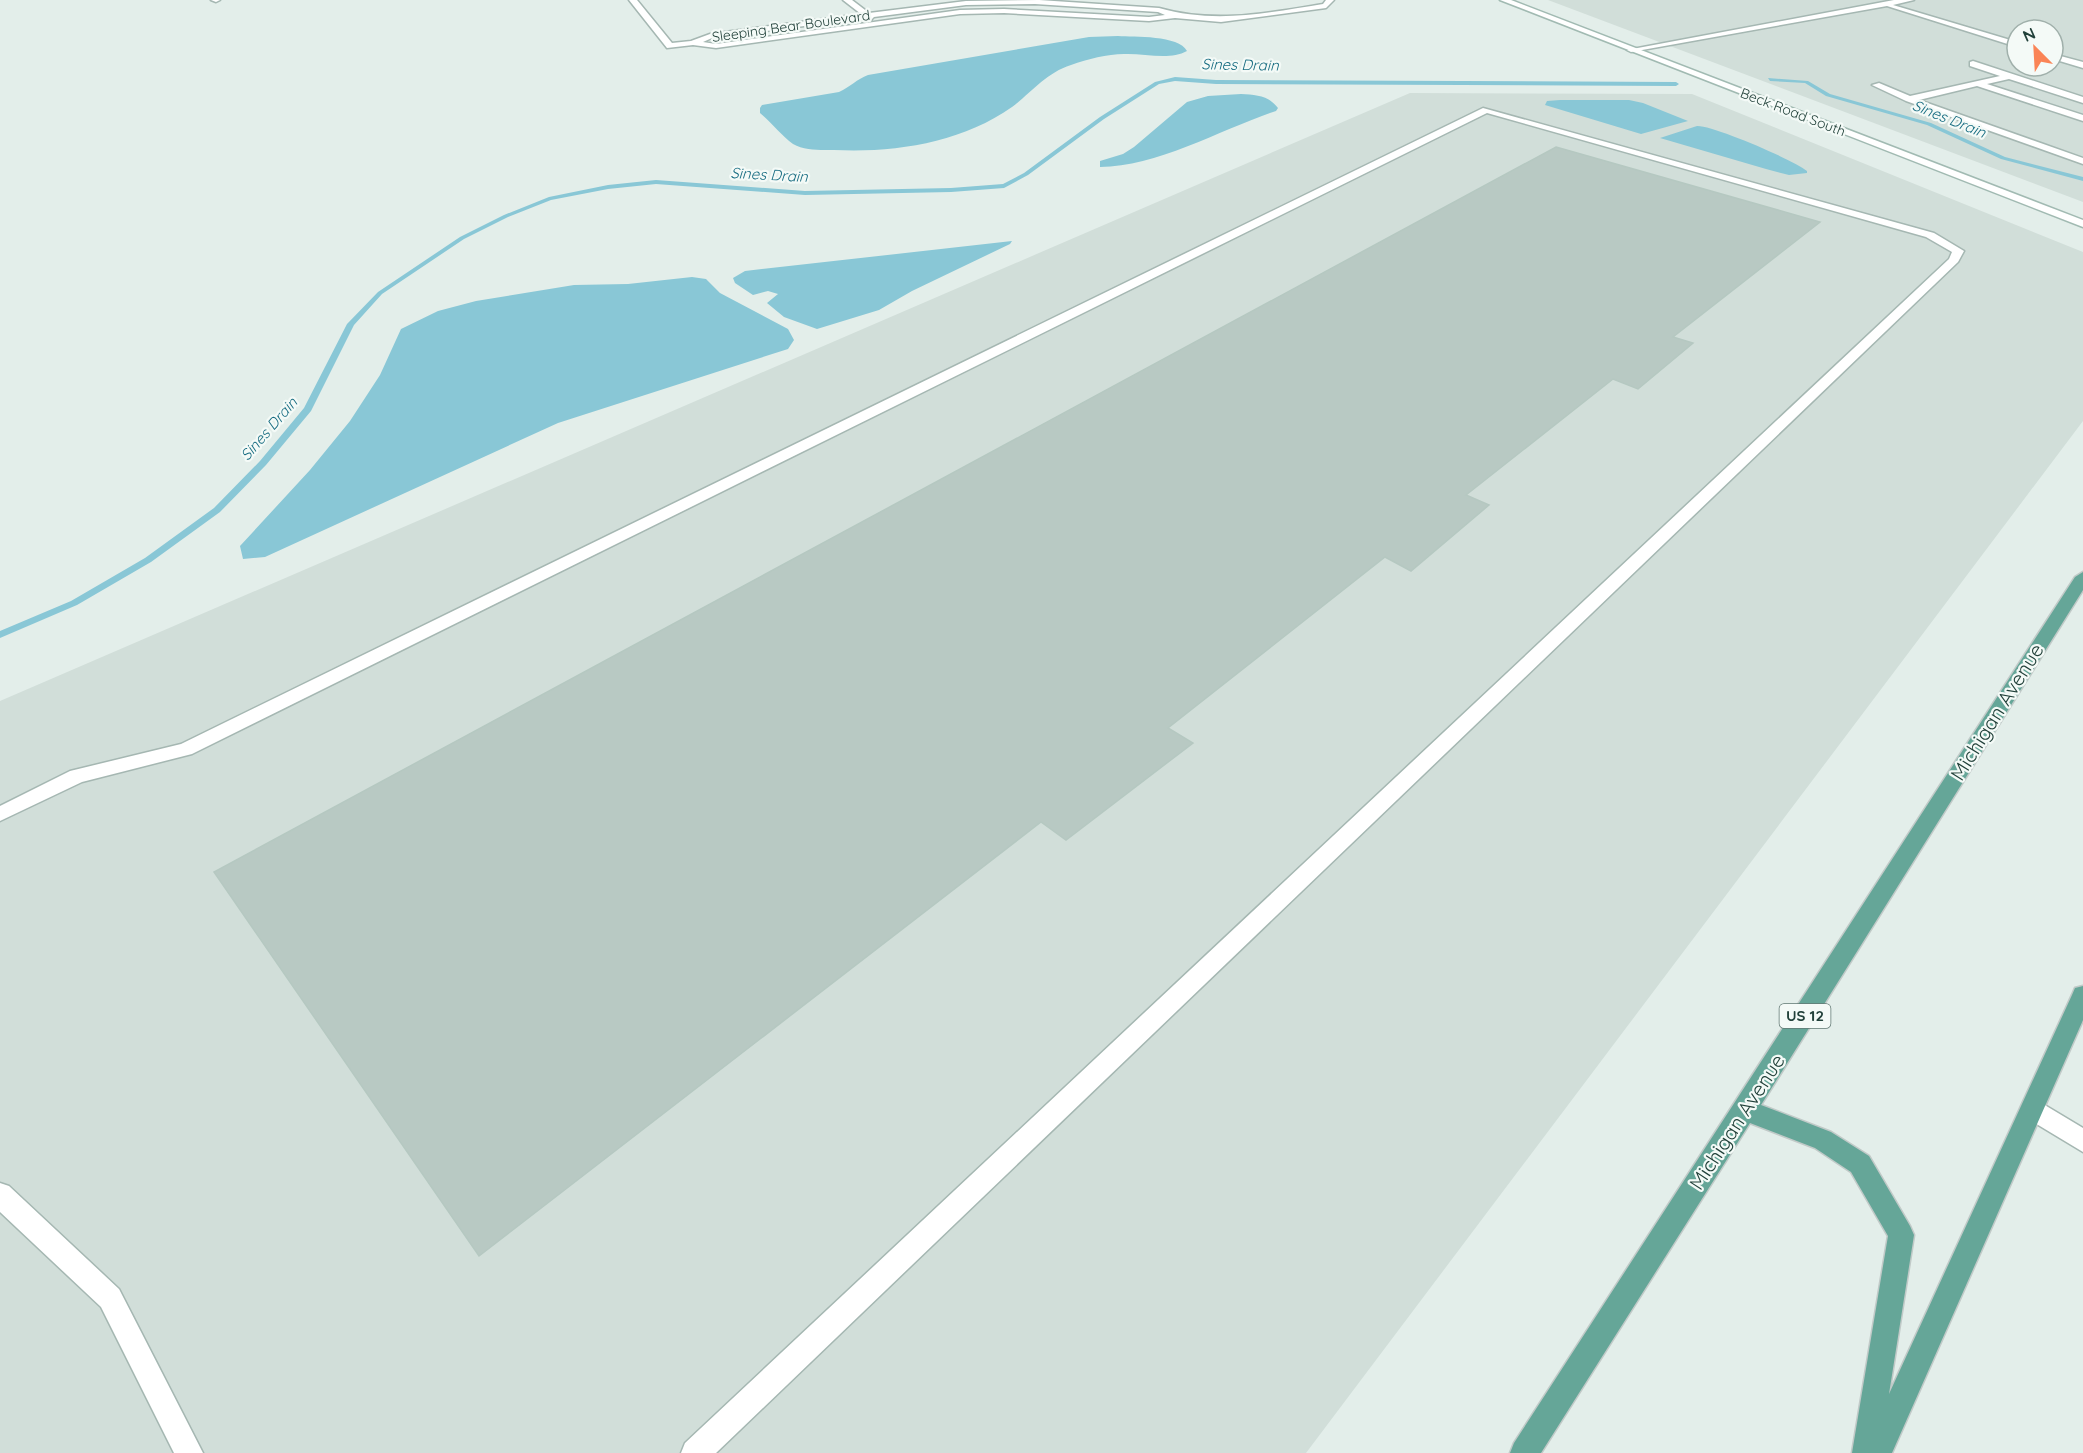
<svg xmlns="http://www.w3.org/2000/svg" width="2083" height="1453" font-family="Quicksand,sans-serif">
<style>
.built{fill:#d1ded9;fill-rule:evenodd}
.water{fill:#89c7d6}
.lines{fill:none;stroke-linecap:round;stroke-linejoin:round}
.stream{fill:#89c7d6;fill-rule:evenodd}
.building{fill:#b8c9c3;stroke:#b5c8c1;stroke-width:1.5}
.service-casing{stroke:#a5b7b2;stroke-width:3}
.minor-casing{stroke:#a5b7b2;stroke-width:3}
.secondary-casing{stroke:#a1bab2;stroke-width:3}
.primary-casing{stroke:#c1cac8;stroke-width:3}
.service{fill:#fff;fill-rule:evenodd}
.minor{fill:#fff;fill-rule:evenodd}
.secondary{fill:#fff;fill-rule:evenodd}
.primary{fill:#65a698;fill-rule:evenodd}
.labels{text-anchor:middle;stroke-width:4.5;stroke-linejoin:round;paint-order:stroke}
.far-street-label{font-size:14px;fill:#22413a;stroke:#f4faf7}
.far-water-label{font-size:15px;font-style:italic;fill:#176c81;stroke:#f4faf7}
.shield{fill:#f4faf7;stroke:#617873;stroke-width:1.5}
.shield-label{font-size:15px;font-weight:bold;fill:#22413a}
.near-street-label{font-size:20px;fill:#22413a;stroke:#f4faf7}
</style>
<rect width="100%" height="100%" fill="#e3eeea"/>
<path class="built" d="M1548,0H2083V202ZM2017,30H2053V66H2017Z
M1410,93L1692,94L2083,252V421L1306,1453H0V701Z"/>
<path class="water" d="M1118,36C1134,37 1179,35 1187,51C1169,61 1144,53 1124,54C1107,54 1088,59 1071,65C1046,73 1032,92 1012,107C961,143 894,153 834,150C821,150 805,151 793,144C782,136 771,122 760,113V108L762,105L839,92C850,87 857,79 868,75L1089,37Z
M1241,94C1256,95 1268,95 1278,108L1276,111C1222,129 1157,167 1100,167V161L1123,154L1134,147L1187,102L1208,96Z
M1560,100H1629L1643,103L1688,121L1641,134L1545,105L1547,101Z
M1697,126C1712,125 1794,160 1807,171V173L1789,175L1766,169L1660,138Z
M1012,241L1010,244L912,291L879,310L817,329L784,317L767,303L778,294L768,291L753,295L735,283L733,278L745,271Z
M692,277L706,279L720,293L788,329L794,340L788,349L558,423L265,557L243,559L240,546L310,470L350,421L380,375L401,329L438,311L476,301L574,285L628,284Z"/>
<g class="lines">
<path class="stream" d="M1175,77L1216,80L1676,82L1679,84L1676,86L1216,84L1175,81L1159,84L1104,119L1028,175L1004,188L951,192L805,195L656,184L608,189L551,200L508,217L464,239L382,294L354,325L311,411L266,465L220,512L151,562L77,605L0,638V631L71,601L145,558L214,508L260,461L304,408L347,324L378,292L460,237L504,215L549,197L608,185L656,180L805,191L951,188L1003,184L1024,173L1100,117L1155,82Z
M1768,78L1808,81L1830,94L1931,123L2005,157L2083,177V181L2001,159L1927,125L1826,96L1805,83L1770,81Z"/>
</g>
<path class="building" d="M1556,147L1820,222L1673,337L1693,343L1638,389L1613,379L1466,495L1489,505L1411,571L1385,557L1168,728L1193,743L1066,840L1041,822L479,1256L214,872Z"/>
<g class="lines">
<defs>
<path id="service" d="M1894,0H1914L1893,5L2017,42V47L1887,6L1631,52L1627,50Z
M2053,54L2083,62V68L2053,59Z
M1973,61L2083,97V103L2009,79L1987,84L2083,115V121L1977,86L1919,100L2083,158V164L1906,101L1872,85L1879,83L1910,96L2000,76L1970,66V62Z
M1483,108L1934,233L1964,251L1958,262L716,1453H681L685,1443L1949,259L1952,252L1926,237L1487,113L192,754L82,782L0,821V806L70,771L181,744Z
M2033,1098L2083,1128V1152L2025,1117L2021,1109L2025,1101Z
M0,1183L9,1186L119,1289L203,1453H174L101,1307L0,1212Z"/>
<path id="minor" d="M211,0H220L216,2Z
M629,0H637L672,43L691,41L710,34L861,14L843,0H852L869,13L966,1L1039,0L1159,8C1215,24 1267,13 1323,4L1326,0H1334L1326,8L1221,22L1175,18L1149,21L1004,13L960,14L716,48L693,45L667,48ZM1035,4L1158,12L1165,15L1149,17L1004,9L960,10L716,44L703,42L712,38L866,18L871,20L874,17L966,5Z"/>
<path id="secondary" d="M1500,0H1511L2083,220V227Z"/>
<path id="primary" d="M2083,572V590L1761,1105L1831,1132L1869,1156L1910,1226L1914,1235L1889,1394L2072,995L2075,988L2083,986V1020L1892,1453H1852L1888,1236L1851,1172L1815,1148L1750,1123L1541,1453H1510L1514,1443L2075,577Z"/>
</defs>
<use href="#service" class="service-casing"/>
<use href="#minor" class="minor-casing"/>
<use href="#secondary" class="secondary-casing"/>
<use href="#primary" class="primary-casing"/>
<use href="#service" class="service"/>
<use href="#minor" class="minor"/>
<use href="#secondary" class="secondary"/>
<use href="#primary" class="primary"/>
</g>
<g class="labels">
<g class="far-street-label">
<text transform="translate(791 26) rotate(-8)" y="5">Sleeping Bear Boulevard</text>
<text transform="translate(1793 112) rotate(21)" y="5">Beck Road South</text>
</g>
<g class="far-water-label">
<text transform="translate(1240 65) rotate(1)" y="5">Sines Drain</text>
<text transform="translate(1949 119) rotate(22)" y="5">Sines Drain</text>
<text transform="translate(769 175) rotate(3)" y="5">Sines Drain</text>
<text transform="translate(269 429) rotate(-49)" y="5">Sines Drain</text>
</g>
<rect class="shield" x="1779.5" y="1004" width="51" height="24" rx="4.5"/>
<g class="shield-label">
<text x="1805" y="1021">US 12</text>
</g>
<g class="near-street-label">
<text transform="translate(1997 712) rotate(-58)" y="7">Michigan Avenue</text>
<text transform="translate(1737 1122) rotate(-57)" y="7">Michigan Avenue</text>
</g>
</g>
<g transform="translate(2035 48) rotate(336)"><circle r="28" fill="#f4faf7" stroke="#a0b0ab" stroke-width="1.5"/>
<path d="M0-4.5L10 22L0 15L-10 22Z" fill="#fa8456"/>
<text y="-9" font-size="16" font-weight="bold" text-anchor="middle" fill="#22413a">N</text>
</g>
</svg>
